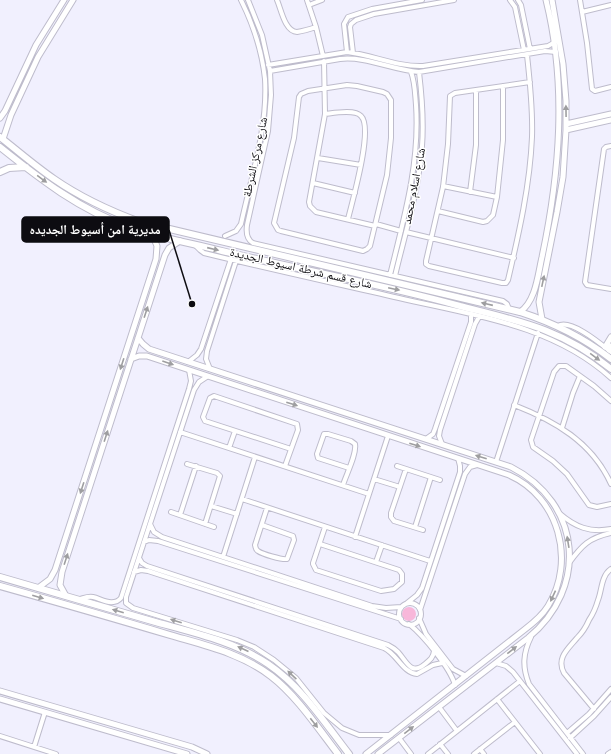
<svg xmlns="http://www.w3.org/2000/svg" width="611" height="754" font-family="Inter,'Noto Naskh Arabic',sans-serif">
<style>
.green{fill:#f8b7da}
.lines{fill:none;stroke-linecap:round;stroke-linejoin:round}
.minor-casing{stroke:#bebccc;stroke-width:6}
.tertiary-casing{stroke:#bebccc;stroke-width:7}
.secondary-casing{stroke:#bebccc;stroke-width:8}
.minor{stroke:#fff;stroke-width:4}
.tertiary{stroke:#fff;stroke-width:5}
.secondary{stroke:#fff;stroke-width:6}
.oneway{fill:#9e9ea0}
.labels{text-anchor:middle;stroke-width:3;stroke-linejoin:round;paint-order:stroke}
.street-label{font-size:12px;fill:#0d0c11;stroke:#fff}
.leader{fill:none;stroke:#0d0c11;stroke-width:1.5}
.callout-dot{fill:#0d0c11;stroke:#fff;stroke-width:1.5}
.callout{fill:#0d0c11;stroke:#0d0c11;stroke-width:1.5}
.callout-label{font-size:13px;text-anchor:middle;font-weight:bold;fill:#fff}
</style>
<rect width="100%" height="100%" fill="#f1f0fe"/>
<path class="green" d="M402 614a7 7 0 1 1 14 0a7 7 0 1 1-14 0Z"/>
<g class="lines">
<defs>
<path id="minor" d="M248,0L262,35L270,71L271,95L268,131L247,225C246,232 246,239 253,243L503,301L507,304L509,309
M277,0C281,9 285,32 297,32C303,31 310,29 316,27
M307,0L316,27L323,56
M510,0L515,7L524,50
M518,0L521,5L530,49
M580,0L587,43L592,89L595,91L611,87
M309,5L322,0
M582,12L611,5
M347,52L344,24L348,17L372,9L422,0
M353,53L350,27L351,24L356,20L374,14L454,0
M527,55C530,82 533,109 532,137C530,185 519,233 508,280L506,283H502L429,266L426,264V261L443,187L448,144L450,96L455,93L530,82
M324,61L325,114L309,202L310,206L316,212L375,226
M268,65L347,52C373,55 397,67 423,66L548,46L555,42
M270,71L340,59C366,56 392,70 419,72L545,51L556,52
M347,85L357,86L383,92L387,94L391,100V138L387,175L370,246L367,249L363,251L281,231L278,230L274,223L294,138L299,97L301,94L308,91Z
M325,114C334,113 355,109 361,116C374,128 352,202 348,219
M611,146L606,147L604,149L585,282L587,285L611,289
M318,158L361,165
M313,183L355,193
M443,186L497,197
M470,192L476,145V90
M438,211L483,222L487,221L493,215L497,197L503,140V86
M376,224L401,231
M406,232L514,258
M225,236L236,231L241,224C251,178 268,127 265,79C262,52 253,24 241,0
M194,244L200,250L204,253C269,269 334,283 399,298C472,315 553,325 611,378
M390,275C404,218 420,163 416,105C415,94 415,82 411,72
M395,276C405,233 419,190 422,146C424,121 422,97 419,72
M558,326C570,318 601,344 611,352
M188,362L197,355L201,349L231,259
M210,369L206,359L207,351L236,261
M208,376L199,382L194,390L126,597V603L133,608L237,640L254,647L274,660L296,678L324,713L342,728L359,735H391
M611,401L594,386L566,366H559L554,372L531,440L533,447L553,461L567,474L589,505L597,507L611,504
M514,405C555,421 592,442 611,484
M562,428L573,393L580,376
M180,432L369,494
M426,439L433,434L435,429L471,322V315
M442,444L439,436L440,430L475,324L479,317
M229,448L235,431
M496,462L538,333
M187,464L217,473L220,476L205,524
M285,466L298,430L297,424L214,396L210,398L203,417L205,421L291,449
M397,466L440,480
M406,469L391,513V517L394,521L423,530
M374,479L400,487
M343,485C346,475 357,454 355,444L351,441L328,434H324L317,454L318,458L349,468
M242,499L430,561
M211,506L237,514
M171,512L214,527
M559,513C575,527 590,533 611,529
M180,515L196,466
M150,524L154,532L162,537L372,606L386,608L401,607
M262,525L293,536L294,540L287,559C282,560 262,554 258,551C255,549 256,548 255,545L267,508
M415,527L431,477
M355,537L388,436
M144,542L149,540L158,541L401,619
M320,544L399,570L402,574V582L394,589L381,591L316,570L313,564V563L325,527
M223,557L255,457
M139,558L142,563L147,566L388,645C392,647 395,649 398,652C407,662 411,676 425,664C430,660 433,658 434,651
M376,562L382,545
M569,563C582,545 589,538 611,533
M134,572L141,570L148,571L384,648C397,654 403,673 417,674L433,665L442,663
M80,599C84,598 88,596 93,597C102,599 113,607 121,598L189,389L191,381L189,370
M407,603L417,595L422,588L460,472V466L458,458
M399 614a11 11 0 1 1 22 0a11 11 0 1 1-22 0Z
M420,610L465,474L470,467L477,465
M419,618L426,634L453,669L466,676
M409,624C424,636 450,668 455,685
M531,637C523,653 522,667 529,684L583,754
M496,663L506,666L513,672L577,754
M497,699L540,754
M439,707L457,731
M594,709L564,673C556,658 568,649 577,638C582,633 586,627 589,620C593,614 596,607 598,600C602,590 601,576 611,569
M567,733L589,714L611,689
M0,736L56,754
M399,738L411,754
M570,738L594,716L611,697
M440,744L448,754
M34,747L45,712
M480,749L484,754
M428,754L520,681
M474,754L515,722
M608,754L611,752"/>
<path id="tertiary" d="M0,118L5,111L36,45L64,0
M566,124L611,114
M566,130L611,120
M3,139L11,115L38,57L73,0
M520,312C536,301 538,274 542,257C560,172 567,85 546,0
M542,319L539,302L557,212L563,177L566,130V101L563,64L552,0
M138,338L143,344L149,349L511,467C582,503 589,588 528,638L378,754
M605,347L611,337
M609,350L611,346
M131,359L139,356H147L509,475C559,497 576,561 548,606C542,616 533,623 524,630L366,754
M38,588L50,579L55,570L156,259L157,246L152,234
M66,596L60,585L62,572L165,255L169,248L180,241
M0,691L192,747L207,754
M0,699L187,754"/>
<path id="secondary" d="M0,137C18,151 35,166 54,179C80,197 110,211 140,222L520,312C554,323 583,337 611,359
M0,147C40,179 80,210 129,227C159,238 191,243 222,251C301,270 381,284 460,306C519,321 562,329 611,369
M0,172L9,168L26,167
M0,577C51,592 101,606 152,621C191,632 234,641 268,664C302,687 324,722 349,754
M0,586C57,602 113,618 170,635C204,645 241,653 271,676C296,695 318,728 338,754"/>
</defs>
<use href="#minor" class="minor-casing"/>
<use href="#tertiary" class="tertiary-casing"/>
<use href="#secondary" class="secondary-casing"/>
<use href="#minor" class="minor"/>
<use href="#tertiary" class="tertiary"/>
<use href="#secondary" class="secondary"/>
</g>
<defs><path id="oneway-solid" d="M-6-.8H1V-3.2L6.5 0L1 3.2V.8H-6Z"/></defs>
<g class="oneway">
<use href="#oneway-solid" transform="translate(566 111) rotate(-91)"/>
<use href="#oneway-solid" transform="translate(42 179) rotate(36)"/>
<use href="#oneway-solid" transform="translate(213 249) rotate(13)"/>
<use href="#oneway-solid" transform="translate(543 281) rotate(-78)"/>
<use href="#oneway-solid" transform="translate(394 289) rotate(12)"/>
<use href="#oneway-solid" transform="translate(487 304) rotate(-167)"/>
<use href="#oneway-solid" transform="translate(146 312) rotate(-72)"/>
<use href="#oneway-solid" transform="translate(595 357) rotate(36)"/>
<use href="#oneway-solid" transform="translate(168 363) rotate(19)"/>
<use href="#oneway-solid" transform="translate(122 364) rotate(108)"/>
<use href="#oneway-solid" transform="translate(292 404) rotate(18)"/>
<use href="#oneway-solid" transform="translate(106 436) rotate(-72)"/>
<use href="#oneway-solid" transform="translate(415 445) rotate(18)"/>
<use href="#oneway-solid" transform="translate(481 457) rotate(-162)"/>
<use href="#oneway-solid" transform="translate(82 488) rotate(108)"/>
<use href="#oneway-solid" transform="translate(568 542) rotate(-99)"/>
<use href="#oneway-solid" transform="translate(66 559) rotate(-72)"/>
<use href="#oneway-solid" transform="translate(553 596) rotate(115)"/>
<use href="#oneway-solid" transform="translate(38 597) rotate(16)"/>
<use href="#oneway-solid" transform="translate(118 611) rotate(-164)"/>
<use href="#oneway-solid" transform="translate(176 621) rotate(-163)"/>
<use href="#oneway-solid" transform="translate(243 649) rotate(-156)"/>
<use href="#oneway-solid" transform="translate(512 650) rotate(-38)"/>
<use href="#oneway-solid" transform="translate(292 675) rotate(-137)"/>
<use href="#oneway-solid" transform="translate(314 723) rotate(52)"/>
<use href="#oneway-solid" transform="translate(409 730) rotate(-38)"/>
</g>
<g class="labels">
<g class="street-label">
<text transform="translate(255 157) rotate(-78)" y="4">شارع مركز الشرطة</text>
<text transform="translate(414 186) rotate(-79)" y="4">شارع اسلام محمد</text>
<text transform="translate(301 268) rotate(13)" y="4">شارع قسم شرطة اسيوط الجديدة</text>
</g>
</g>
<path class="leader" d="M192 304L169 230"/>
<circle class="callout-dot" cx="192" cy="304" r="4"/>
<rect class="callout" x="22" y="217" width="147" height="25" rx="4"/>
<g class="callout-label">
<text x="95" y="234">مديرية امن أسيوط الجديده</text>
</g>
</svg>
